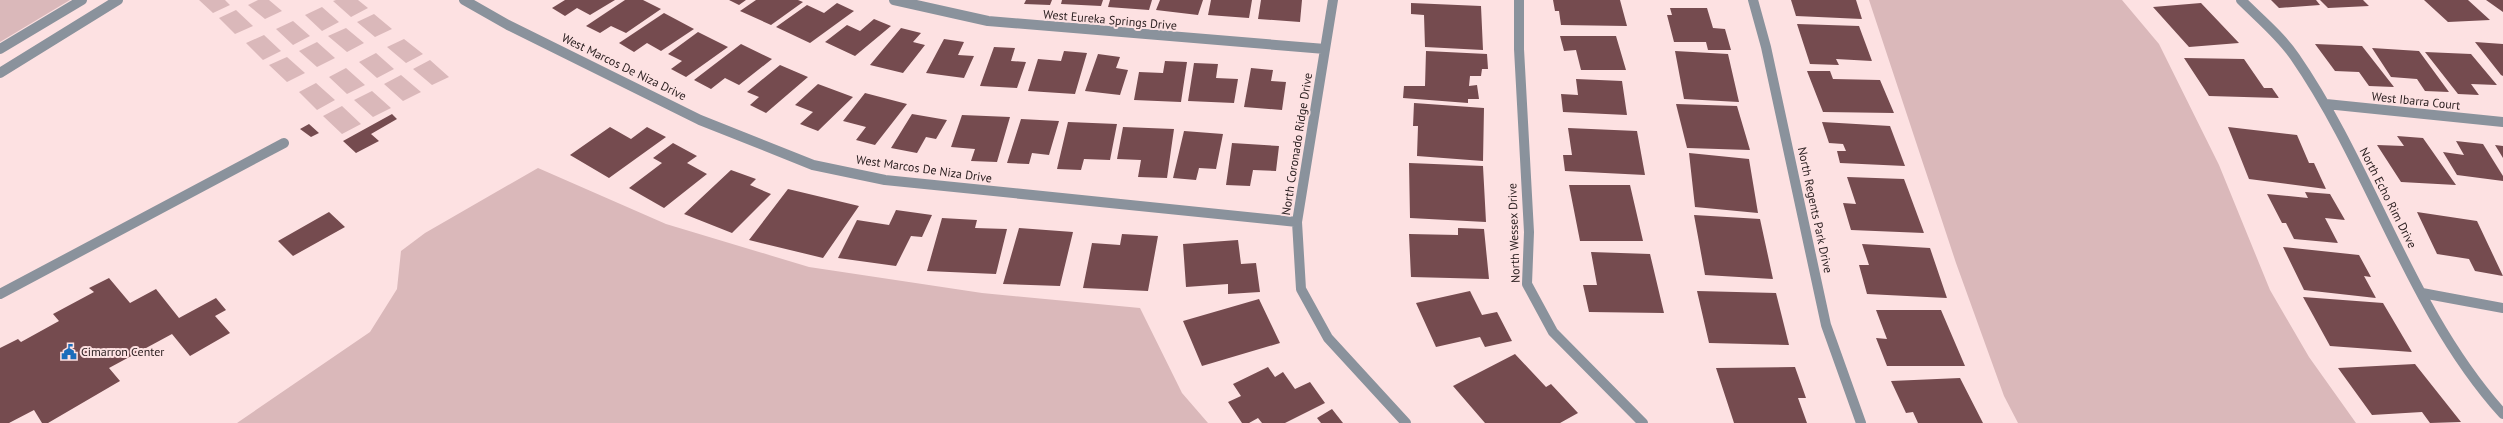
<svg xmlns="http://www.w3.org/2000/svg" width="2503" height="423" font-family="'PT Sans',sans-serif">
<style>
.green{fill:#dab8ba}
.building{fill:#754b4f}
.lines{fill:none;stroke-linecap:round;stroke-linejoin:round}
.minor{stroke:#8a929c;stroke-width:10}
.labels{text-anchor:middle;stroke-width:4;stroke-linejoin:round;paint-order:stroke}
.street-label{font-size:12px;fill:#2d2122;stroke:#fde1e2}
.poi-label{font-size:12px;fill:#2d2122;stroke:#fde1e2;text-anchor:start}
</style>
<rect width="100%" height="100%" fill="#fde1e2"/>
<path class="green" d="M0,0H70L0,42Z
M199,0H225L230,5L213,13Z
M258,0H269L282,11L265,19L248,5Z
M336,0H358L368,8L351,17L333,1Z
M1869,0H2122L2159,44L2219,165L2270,290L2309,357L2356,423H2018L2004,396L1956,263Z
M322,7L339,22L322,31L305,15Z
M236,10L253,26L235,34L219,18Z
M374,14L392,29L375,37L357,22Z
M293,21L310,36L293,45L276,29Z
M346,28L364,43L347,52L328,36Z
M264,35L281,51L263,60L246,43Z
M404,39L423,54L406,63L387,47Z
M317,42L335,58L317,67L299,51Z
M376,53L394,69L377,78L359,62Z
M287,57L305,73L287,82L269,65Z
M430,60L449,77L432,85L413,69Z
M346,68L365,85L347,94L329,77Z
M401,75L421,92L403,101L384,84Z
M316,83L335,100L317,110L299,92Z
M372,91L391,108L373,117L354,100Z
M342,106L361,124L342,134L323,116Z
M538,168L666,224L809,267L982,293L1140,308L1182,393L1208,423H237L370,332L397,289L401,251L425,233Z"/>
<path class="building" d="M565,0H615L590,15L577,8L565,16L552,8Z
M625,0H643L661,9L626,33L611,26L600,33L586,26Z
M729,0H746L739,5Z
M756,0H798L803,2L771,25L740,11Z
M1026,0H1052L1050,5L1024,4Z
M1062,0H1103L1101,6L1061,4Z
M1110,0H1152L1149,10L1108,7Z
M1160,0H1203L1198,15L1156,10Z
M1211,0H1252L1249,18L1208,15Z
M1261,0H1302L1300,22L1258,19Z
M1553,0H1620L1627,26L1561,25L1559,11H1555Z
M1791,0H1856L1862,19L1796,16Z
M2271,0H2316L2320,5L2279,8Z
M2320,0H2363L2369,6L2328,8Z
M2424,0H2468L2490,20L2448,22Z
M2486,0H2503V12Z
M837,3L854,11L810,43L776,27L807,5L824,13Z
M1411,3L1481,6L1483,50L1425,47L1424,15L1411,14Z
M2201,3L2239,43L2189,47L2153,7Z
M1670,8H1707L1713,28L1725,29L1731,50H1708L1706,42H1674L1667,15H1672Z
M664,13L694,29L661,51L647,43L634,52L619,43Z
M874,19L891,26L855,56L825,42L847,25L860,31Z
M1797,24L1859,26L1872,61L1836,59L1839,65L1810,64Z
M901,28L921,33L913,42L925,45L903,73L870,65Z
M698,32L728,47L686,77L671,69L682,61L668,54Z
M1560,36H1616L1626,70H1581L1576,50L1564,51Z
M944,39L964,42L958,55L974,56L964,78L926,73Z
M2475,42L2503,44V76L2501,75Z
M741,44L772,59L739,85L725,78L711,89L694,80Z
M2315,44L2362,46L2394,87L2369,86L2359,72L2335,71Z
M994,47L1015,48L1011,61L1026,62L1017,88L980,86Z
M2372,48L2419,51L2449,92L2425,91L2417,79L2391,77Z
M1064,51L1087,53L1075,94L1028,91L1038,59L1061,61Z
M1426,51L1487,54L1488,69H1482L1481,76H1470L1469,86L1477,85L1479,99H1468V103L1403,98L1404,86H1425Z
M1675,51L1728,54L1739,102L1684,99Z
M2425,52L2471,54L2497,85L2471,84L2479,95L2458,94Z
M1098,54L1120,57L1116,68L1128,70L1120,95L1085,91Z
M2184,58L2244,59L2264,88H2272L2279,98L2209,96Z
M1165,61L1187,62L1181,102L1134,100L1139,72L1163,73Z
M1194,63L1218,64L1216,78L1238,79L1234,103L1188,101Z
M780,65L808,77L766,113L750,105L759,97L747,92Z
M1251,68L1273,70L1271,81L1286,82L1282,110L1244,107Z
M1807,71H1830L1833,79L1880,80L1894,113L1823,112Z
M1576,79L1622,81L1627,115L1563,112L1561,94L1578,95Z
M818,84L853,97L818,131L800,124L813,112L795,105Z
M865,93L907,104L875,145L856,140L866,127L843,121Z
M1414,103L1484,108L1483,161L1417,156L1418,126H1413Z
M1676,104L1737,106L1750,150L1687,148Z
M392,114L397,119L371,134L379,141L356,153L343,141Z
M912,114L947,120L936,139L926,137L917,153L891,148Z
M962,115L1010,117L997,162L971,161L975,149L951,147Z
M1021,119L1059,121L1049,155L1032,153L1029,164L1007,163Z
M1068,122L1117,124L1110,160L1084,159L1081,170L1057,169Z
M1822,122L1890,126L1905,166L1840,163L1837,151H1846L1843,144L1829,143Z
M309,124L319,133L311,137L300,129Z
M610,127L631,139L647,127L666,137L609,178L570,155Z
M1123,127L1174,129L1167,178L1138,177L1141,160L1117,159Z
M2228,127L2297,135L2309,163H2314L2326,189L2249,179Z
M1568,128L1637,131L1645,175L1565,171L1563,155H1572Z
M1184,131L1223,134L1216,169L1199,168L1196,180L1173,178Z
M2397,136L2423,138L2456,185L2401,182L2377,145L2404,146Z
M2456,141L2483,144L2503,176V181L2457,175L2443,152L2464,155Z
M673,143L697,156L687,163L707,174L664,208L629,188L662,163L653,158Z
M1232,143L1279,146L1276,171L1253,170L1250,186L1226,185Z
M2495,145L2503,146V158Z
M1689,153L1749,159L1758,213L1695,207Z
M1409,163L1483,166L1486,222L1410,218Z
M731,170L756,179L750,185L771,194L732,233L684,214Z
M1847,177L1904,179L1924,233L1851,230L1843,203L1856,204Z
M1569,185H1630L1643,241H1580Z
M788,189L859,206L823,258L749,240Z
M2305,192L2330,194L2345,220L2325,218L2338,243L2294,239L2286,223H2282L2267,194L2308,198Z
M896,210L932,215L922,237L911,236L896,266L838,258L857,220L889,225Z
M329,212L345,227L293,256L278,241Z
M2417,212L2477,221L2503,276L2475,271L2469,259L2437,254Z
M1694,215L1760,219L1773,279L1705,275Z
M942,218L977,220L975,228L1007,229L996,274L927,271Z
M1019,228L1073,232L1060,286L1003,284Z
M1458,228L1484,229L1489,279L1411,277L1409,234L1458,235Z
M1122,234L1158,236L1148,291L1083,288L1092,243L1120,245Z
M1238,240L1241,264L1256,263L1260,292L1228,294V284L1186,287L1183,244Z
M1862,244L1930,248L1947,298L1867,294L1859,265H1869Z
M2283,247L2359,255L2371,277L2364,276L2376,298L2304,290Z
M1591,252L1650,254L1664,313L1589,312L1583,285H1597Z
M109,278L130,303L156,289L179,318L216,298L226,310L215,316L230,333L190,356L172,334L109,368L120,381L48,423H42L34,410L9,423H0V348L18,339L21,342L59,321L53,314L94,292L89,288Z
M1470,291L1482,315L1497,312L1512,341L1485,347L1480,337L1436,347L1416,303Z
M1697,291L1776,293L1789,345L1709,343Z
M2303,297L2383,303L2412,352L2330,346Z
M1259,299L1280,343L1202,366L1183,321Z
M1876,310H1941L1965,366H1887L1876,338L1887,339Z
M1515,354L1546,387L1551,384L1578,413L1560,423H1485L1453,386Z
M2415,364L2461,422L2430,423L2422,412L2372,415L2338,368Z
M1268,367L1275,377L1283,372L1295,389L1310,382L1325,403L1285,423H1262L1258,418L1249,423H1242L1228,402L1241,396L1233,384Z
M1795,367L1806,398H1798L1807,423H1734L1716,368Z
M1960,378L1983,423H1918L1913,412L1906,413L1891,381Z
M1332,409L1343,423H1321L1317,418Z"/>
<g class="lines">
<path class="minor" d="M464,0L508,25L700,120L813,165L885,180L1297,222
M894,0L988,21L1325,49
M1333,0L1297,222L1301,289L1328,338L1406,423
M1519,0V49L1529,232L1527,284L1553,332L1643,423
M1753,0L1766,47L1826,325L1861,423
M2241,0C2259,18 2281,36 2295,57C2373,170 2410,311 2503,414
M0,49L82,0
M0,73L118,0
M2326,104L2503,122
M2422,293L2503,308
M0,294L284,143"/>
</g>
<defs>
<symbol id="civic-bare" viewBox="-9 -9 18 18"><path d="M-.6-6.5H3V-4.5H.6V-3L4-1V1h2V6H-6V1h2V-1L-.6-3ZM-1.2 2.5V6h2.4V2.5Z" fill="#1c6dbb" stroke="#fde1e2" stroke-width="2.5" paint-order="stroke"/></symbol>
</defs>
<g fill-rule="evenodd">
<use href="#civic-bare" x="58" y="341" width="22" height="22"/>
</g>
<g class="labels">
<g class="street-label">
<text transform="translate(1110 20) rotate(5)" y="4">West Eureka Springs Drive</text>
<text transform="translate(624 67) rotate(26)" y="4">West Marcos De Niza Drive</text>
<text transform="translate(2416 101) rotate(6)" y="4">West Ibarra Court</text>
<text transform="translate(1297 144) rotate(-81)" y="4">North Coronado Ridge Drive</text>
<text transform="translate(924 169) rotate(8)" y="4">West Marcos De Niza Drive</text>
<text transform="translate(2388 198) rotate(63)" y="4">North Echo Rim Drive</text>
<text transform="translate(1815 210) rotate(78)" y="4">North Regents Park Drive</text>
<text transform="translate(1514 233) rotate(-92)" y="4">North Wessex Drive</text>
</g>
<g class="poi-label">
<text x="81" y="356">Cimarron Center</text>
</g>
</g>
</svg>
